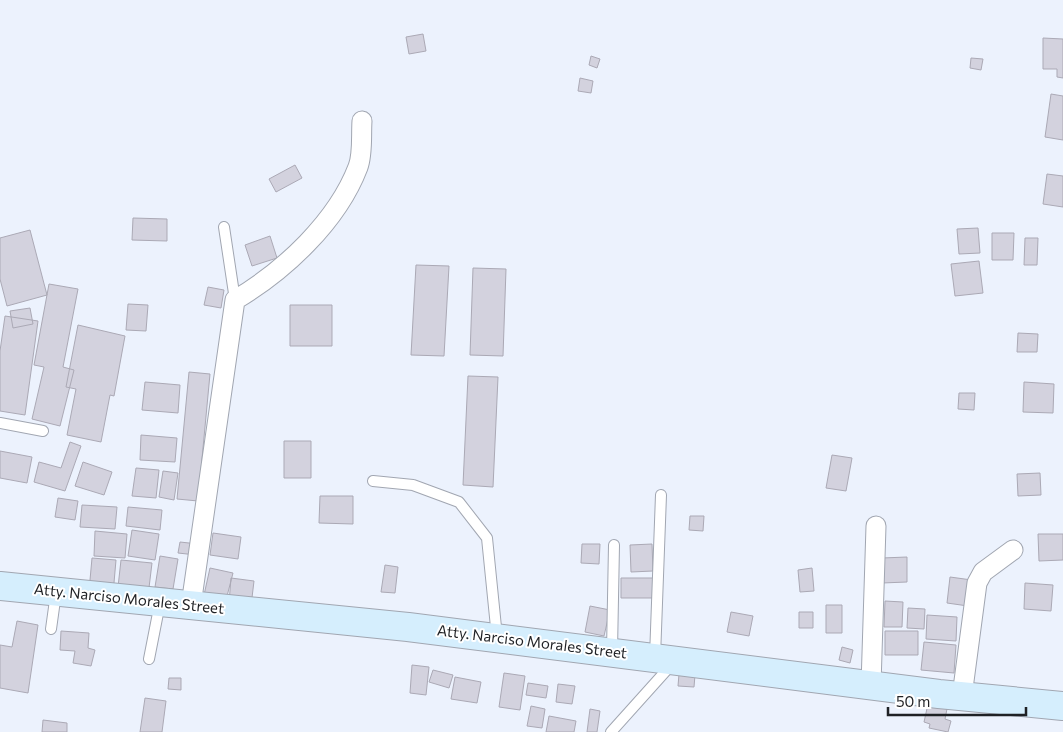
<svg xmlns="http://www.w3.org/2000/svg" width="1063" height="732" font-family="Commissioner,sans-serif">
<style>
.building{fill:#d3d2de;stroke:#aba9b5}
.lines{fill:none;stroke-linecap:round;stroke-linejoin:round}
.lane-casing{stroke:#a1a6b1;stroke-width:12}
.street-casing{stroke:#a1a6b1;stroke-width:21}
.secondary-casing{stroke:#a1a6b1;stroke-width:30}
.lane{stroke:#fff;stroke-width:10}
.street{stroke:#fff;stroke-width:19}
.secondary{stroke:#d5eefd;stroke-width:28}
.labels{text-anchor:middle;stroke-width:4;stroke-linejoin:round;paint-order:stroke}
.street-label{font-size:15px;fill:#1f2125;stroke:#fff}
</style>
<rect width="100%" height="100%" fill="#ecf2fd"/>
<path class="building" d="M423,34L426,51L409,54L406,37Z
M1043,38L1063,39V78L1057,77V69H1043Z
M591,56L600,59L597,68L589,65Z
M971,58L983,59L981,70L970,68Z
M580,78L593,81L591,93L578,91Z
M1051,94L1063,96V140L1045,137Z
M295,165L302,178L276,192L269,179Z
M1047,174L1063,176V207L1043,204Z
M133,218L167,219V241L132,240Z
M978,228L980,253L959,254L957,229Z
M30,230L47,295L7,306L0,279V238Z
M992,233H1014L1013,260H992Z
M270,236L277,258L252,266L245,245Z
M1025,238H1038L1037,265H1024Z
M979,261L983,293L955,296L951,264Z
M416,265L449,266L444,356L411,355Z
M473,268L506,269L503,356L470,355Z
M49,284L78,289L63,367L74,370L60,426L32,419L44,367L34,365Z
M208,287L224,290L221,308L204,305Z
M128,304L148,305L146,331L126,330Z
M290,305H332V346H290Z
M30,308L33,324L13,328L10,311Z
M5,316L38,321L25,415L0,411V351Z
M78,325L125,336L114,396L110,395L101,442L67,435L76,389L66,387Z
M1018,333L1038,334L1037,352H1017Z
M189,372L210,374L198,501L177,499Z
M468,376L498,377L493,487L463,485Z
M145,382L180,385L178,413L142,410Z
M1024,382L1054,384L1053,413L1023,412Z
M959,393H975L974,410L958,409Z
M141,435L177,438L175,462L140,460Z
M284,441H311V478H284Z
M70,442L81,446L65,491L34,482L39,462L61,468Z
M0,451L32,457L27,483L0,478Z
M832,455L852,458L846,491L826,488Z
M83,462L112,472L104,495L75,486Z
M136,468L159,470L156,498L132,496Z
M163,471L178,473L174,500L159,497Z
M1040,473L1041,495L1018,496L1017,474Z
M320,496H353V524L319,523Z
M58,498L78,501L75,520L55,517Z
M82,505L117,507L115,529L80,527Z
M128,507L162,510L160,530L126,526Z
M690,516H704L703,531L689,530Z
M132,530L159,534L155,560L128,556Z
M95,531L127,534L125,558L94,556Z
M213,533L241,537L238,559L210,555Z
M1038,534H1063V560L1039,561Z
M180,542L198,544L196,555L178,553Z
M582,544H600L599,564L581,563Z
M652,544L653,571L631,572L630,545Z
M160,556L178,559L173,589L155,587Z
M907,557V582L882,583V558Z
M92,558L116,560L113,594L89,591Z
M121,560L152,563L148,596H117Z
M385,565L398,567L395,593L381,592Z
M210,568L233,573L226,600L204,595Z
M812,568L814,591L800,592L798,570Z
M950,577L979,581L975,607L947,603Z
M231,578L254,581L251,606L229,603Z
M621,578H655V598H621Z
M1025,583L1053,585L1051,611L1024,609Z
M885,601L903,602L902,627H884Z
M826,605H842V633H826Z
M590,606L610,610L604,636L585,632Z
M908,608L925,609L924,629L907,628Z
M731,612L753,616L749,636L727,632Z
M799,612H813V628H799Z
M927,615L957,617L956,641L926,639Z
M17,621L38,625L28,693L0,688V645L12,647Z
M61,631L89,633L88,648L95,650L91,666L73,663L75,651L60,650Z
M885,631H918V655H885Z
M924,642L956,645L954,673L921,670Z
M842,647L853,650L850,663L839,660Z
M412,665L429,667L426,695L410,693Z
M433,670L453,675L449,688L429,682Z
M504,673L525,676L520,710L499,707Z
M679,674L695,675L694,687L678,686Z
M455,677L481,682L477,703L451,699Z
M169,678H181V690L168,689Z
M528,683L548,686L546,698L526,695Z
M558,684L575,686L572,704L556,702Z
M145,698L166,701L162,732H140Z
M928,704L947,709L945,719L951,721L948,732L929,728L930,724L924,722Z
M531,706L545,709L542,728L527,726Z
M590,709L600,711L597,732H587Z
M549,716L576,721L574,732H546Z
M43,720L67,723V732H42Z"/>
<g class="lines">
<defs>
<path id="lane" d="M224,227L235,300
M0,423L43,431
M373,481L413,485L459,502L487,538L497,637
M51,629L56,593
M612,651L614,545
M655,657L661,495
M149,659L160,603
M611,732L673,663"/>
<path id="street" d="M191,605L235,300C284,271 337,222 358,167C363,154 361,135 362,121
M871,685L876,526
M962,696L977,583L983,572L1013,550"/>
<path id="secondary" d="M0,586L408,627L939,694L1063,706"/>
</defs>
<use href="#lane" class="lane-casing"/>
<use href="#street" class="street-casing"/>
<use href="#secondary" class="secondary-casing"/>
<use href="#lane" class="lane"/>
<use href="#street" class="street"/>
<use href="#secondary" class="secondary"/>
</g>
<g class="labels">
<g class="street-label">
<text transform="translate(129 599) rotate(6)" y="5">Atty. Narciso Morales Street</text>
<text transform="translate(532 642) rotate(7)" y="5">Atty. Narciso Morales Street</text>
</g>
</g>
<path d="M888 707v8h138v-8" fill="none" stroke="#1f2125" stroke-width="2.5"/>
<text x="896" y="707" font-size="15" fill="#1f2125" stroke="#ffffff" stroke-width="4" paint-order="stroke">50 m</text>
</svg>
